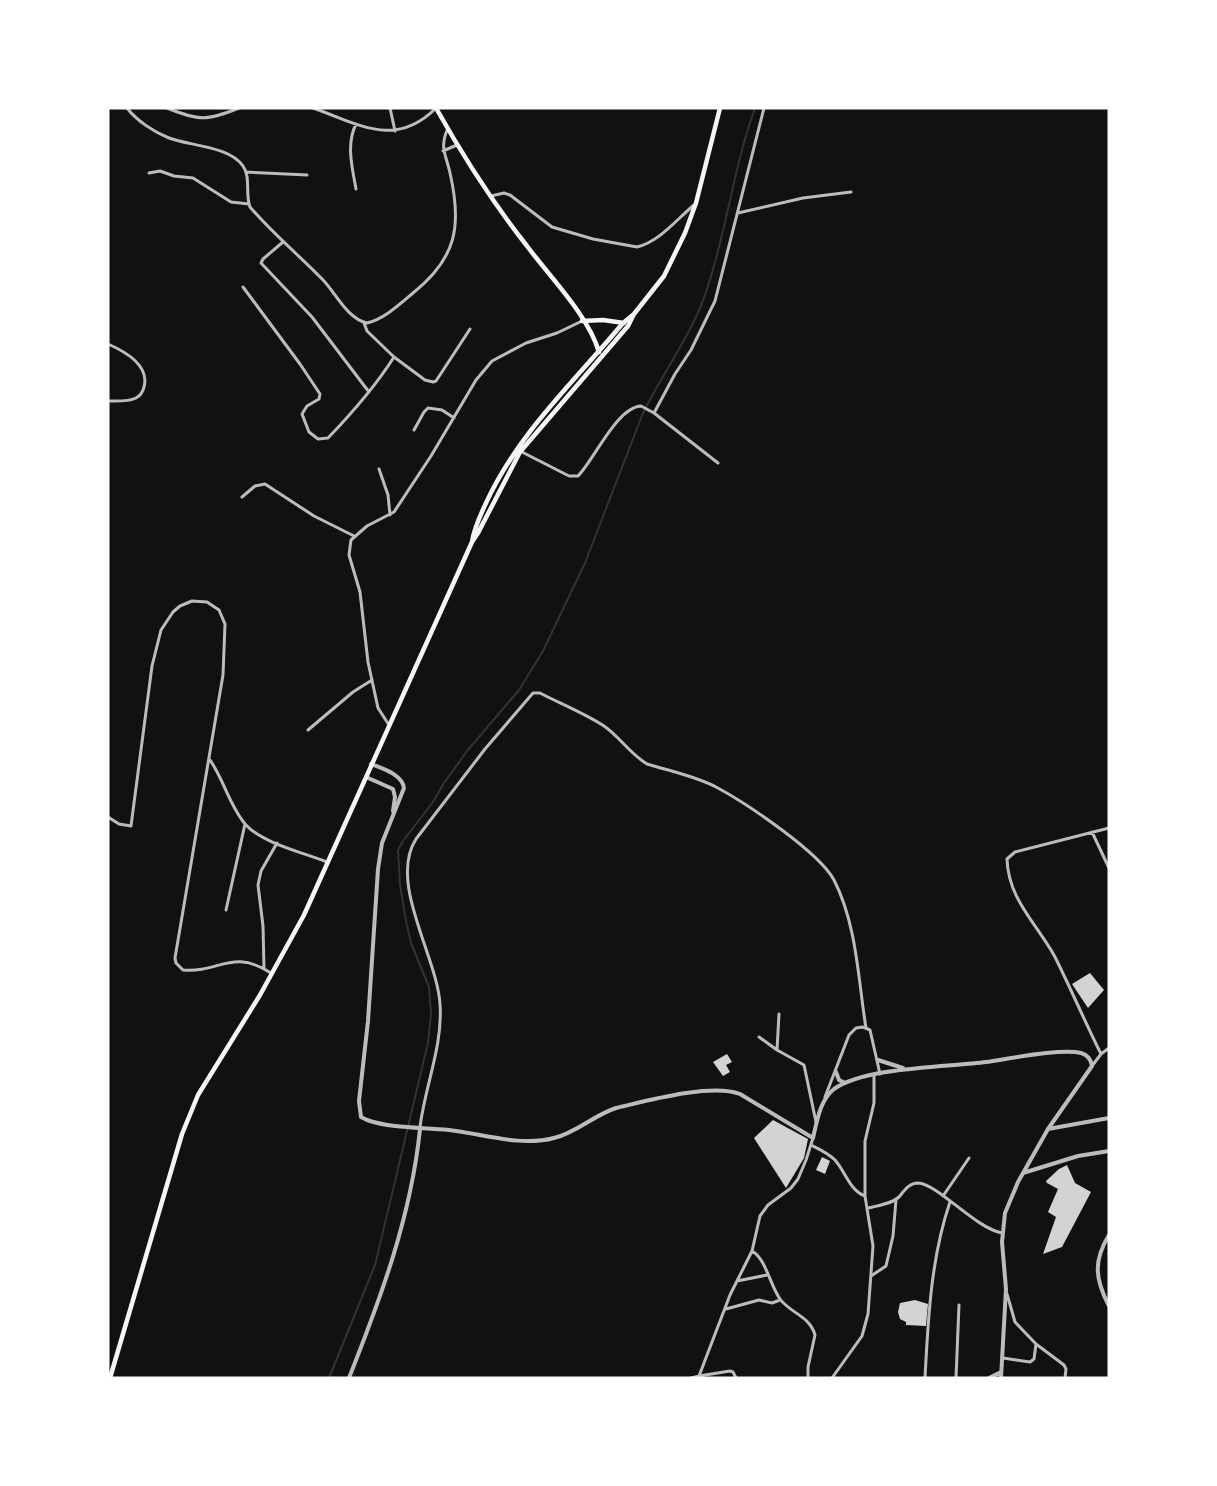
<svg xmlns="http://www.w3.org/2000/svg" width="1217" height="1486" font-family="Karla,sans-serif">
<style>
.lines{fill:none;stroke-linecap:round;stroke-linejoin:round}
.stream{stroke:#333;stroke-width:2}
.building{fill:#d3d3d3}
.minor{stroke:#bcbcbc;stroke-width:3}
.tertiary{stroke:#bcbcbc;stroke-width:4}
.secondary{stroke:#f5f5f5;stroke-width:4.5}
</style>
<rect width="100%" height="100%" fill="#111"/>
<g class="lines">
<path class="stream" d="M329,1378L375,1265L428,1043L431,1014L429,987L411,943L406,921L400,885L398,850L403,841L433,802L444,783L467,751L519,690L543,651L585,563L643,413C664,370 694,332 708,286C727,228 734,166 755,108"/>
</g>
<path class="building" d="M1090,973L1104,990L1088,1008L1072,984Z
M727,1054L732,1062L726,1065L730,1072L723,1076L713,1062Z
M773,1120L808,1139L804,1158L786,1188L754,1138Z
M822,1157L830,1161L825,1174L816,1170Z
M1067,1165L1075,1183L1091,1192L1062,1247L1043,1254L1056,1217L1048,1212L1058,1189L1047,1183L1046,1181L1059,1169Z
M915,1300L928,1304L926,1326L906,1325V1322L900,1319L898,1312L900,1303Z"/>
<g class="lines">
<path class="minor" d="M127,108C137,121 154,132 169,138C190,146 229,146 243,166C251,177 245,194 250,207C273,234 300,256 324,281C336,294 348,319 367,323C384,319 400,304 413,293C457,258 462,225 450,173C446,154 439,148 448,128
M167,108C199,121 207,121 239,108
M313,108C359,124 395,149 436,108
M390,108L395,131
M356,124C346,144 352,167 356,189
M443,151L457,145
M246,172L307,175
M149,173L160,171L174,176L193,178L231,202L249,204
M491,196L504,193L510,195L552,227L593,239L637,247C659,242 677,219 694,205
M738,213L803,198L851,192
M283,242L263,259L261,263L312,317L369,392
M243,287L300,364L320,394L319,399L307,406L302,414L309,432L318,439L328,438C353,412 375,387 394,357L367,331L364,323
M108,344C124,351 150,365 144,387C143,391 140,396 136,398C128,402 116,401 108,401
M394,357L425,380L433,382L436,381L470,329
M654,413L675,374L691,350L715,301L764,108
M414,430L424,412L428,408L442,410L454,418
M520,451L569,476H578C594,460 617,407 641,406L654,413L718,463
M379,469L388,495L390,515
M242,497L255,486L265,484L314,516L354,536
M389,725L378,708L368,662L360,592L349,555L351,540L367,526L394,512L431,456L476,380L492,361L526,343L557,333L582,321
M308,730L353,692L372,680
M210,760C224,780 230,807 246,825C262,843 305,853 327,862
M108,817L119,824L131,826L152,666L161,630L173,612L180,606L192,601L207,602L219,610L225,624L223,675L175,958L176,963L183,970C220,973 232,948 271,973
M1092,832L1109,868
M226,910L245,824
M264,968L263,926L258,885L261,871L277,843
M779,1014L777,1050L804,1065L816,1122
M759,1037L777,1050
M1101,1054C1085,1022 1071,989 1055,957C1037,924 1008,899 1007,859L1015,852L1109,828
M1092,1066L1101,1054L1109,1048
M825,1097L849,1035L856,1028L863,1027L870,1030L880,1074
M420,1127C425,1086 443,1046 440,1004C437,956 388,883 416,839L485,749L533,693H540C561,704 584,713 604,726C620,737 630,754 647,764C670,771 695,776 716,787C746,803 819,852 834,880C857,925 858,979 866,1028
M811,1145C819,1149 828,1153 835,1160C845,1171 850,1191 865,1196
M943,1196L969,1158
M868,1208C878,1206 891,1204 899,1197C904,1191 909,1183 918,1183C938,1184 975,1228 1002,1233
M752,1251C766,1259 770,1285 780,1299C790,1313 810,1316 815,1335L808,1367V1378
M871,1276L886,1266L893,1236L896,1200
M737,1281L767,1275
M1007,1294L1015,1322L1036,1344L1064,1365L1066,1369L1065,1378
M726,1309L759,1300L772,1303L780,1300
M1003,1358L1030,1362L1034,1359L1036,1344
M699,1376L730,1371L733,1372L736,1378
M691,1378L699,1376L730,1295L752,1251L760,1216L768,1205L791,1188L798,1179L806,1160L813,1138
M832,1378L862,1336L868,1314L873,1246L865,1196V1141L874,1103V1075
M925,1378C928,1320 931,1257 950,1202
M956,1378L959,1305"/>
<path class="tertiary" d="M371,764C383,769 402,774 404,788L382,843L378,869L368,1021L359,1101L361,1117L367,1120C394,1129 421,1127 449,1130C483,1134 521,1147 554,1138C576,1133 594,1115 616,1108C646,1101 711,1083 740,1094L813,1138C817,1121 820,1100 834,1089C865,1067 947,1067 986,1062C1008,1059 1061,1048 1081,1053C1088,1055 1091,1059 1092,1066L1048,1129L1018,1182L1005,1213L1002,1242L1006,1289L1001,1378
M366,777L393,789L395,797L393,811
M878,1060L903,1068
M836,1072L839,1080L845,1083
M1048,1129L1109,1118
M1023,1173L1078,1156L1109,1151
M1109,1235C1093,1261 1095,1279 1109,1306
M349,1378C381,1297 411,1217 420,1129
M989,1378L1001,1372"/>
<path class="secondary" d="M436,108C463,156 493,203 527,246C550,277 588,315 599,352
M582,321L603,320L624,323
M472,542C474,528 480,516 486,503C518,433 575,381 623,323L634,314
M110,1378L182,1134L198,1095L260,995L304,915L472,542L478,533L520,452L628,326L634,314L664,276L685,233L696,203L720,108"/>
</g>
<rect width="1217" height="1486" fill="none" stroke="#ffffff" stroke-width="219"/>
</svg>
